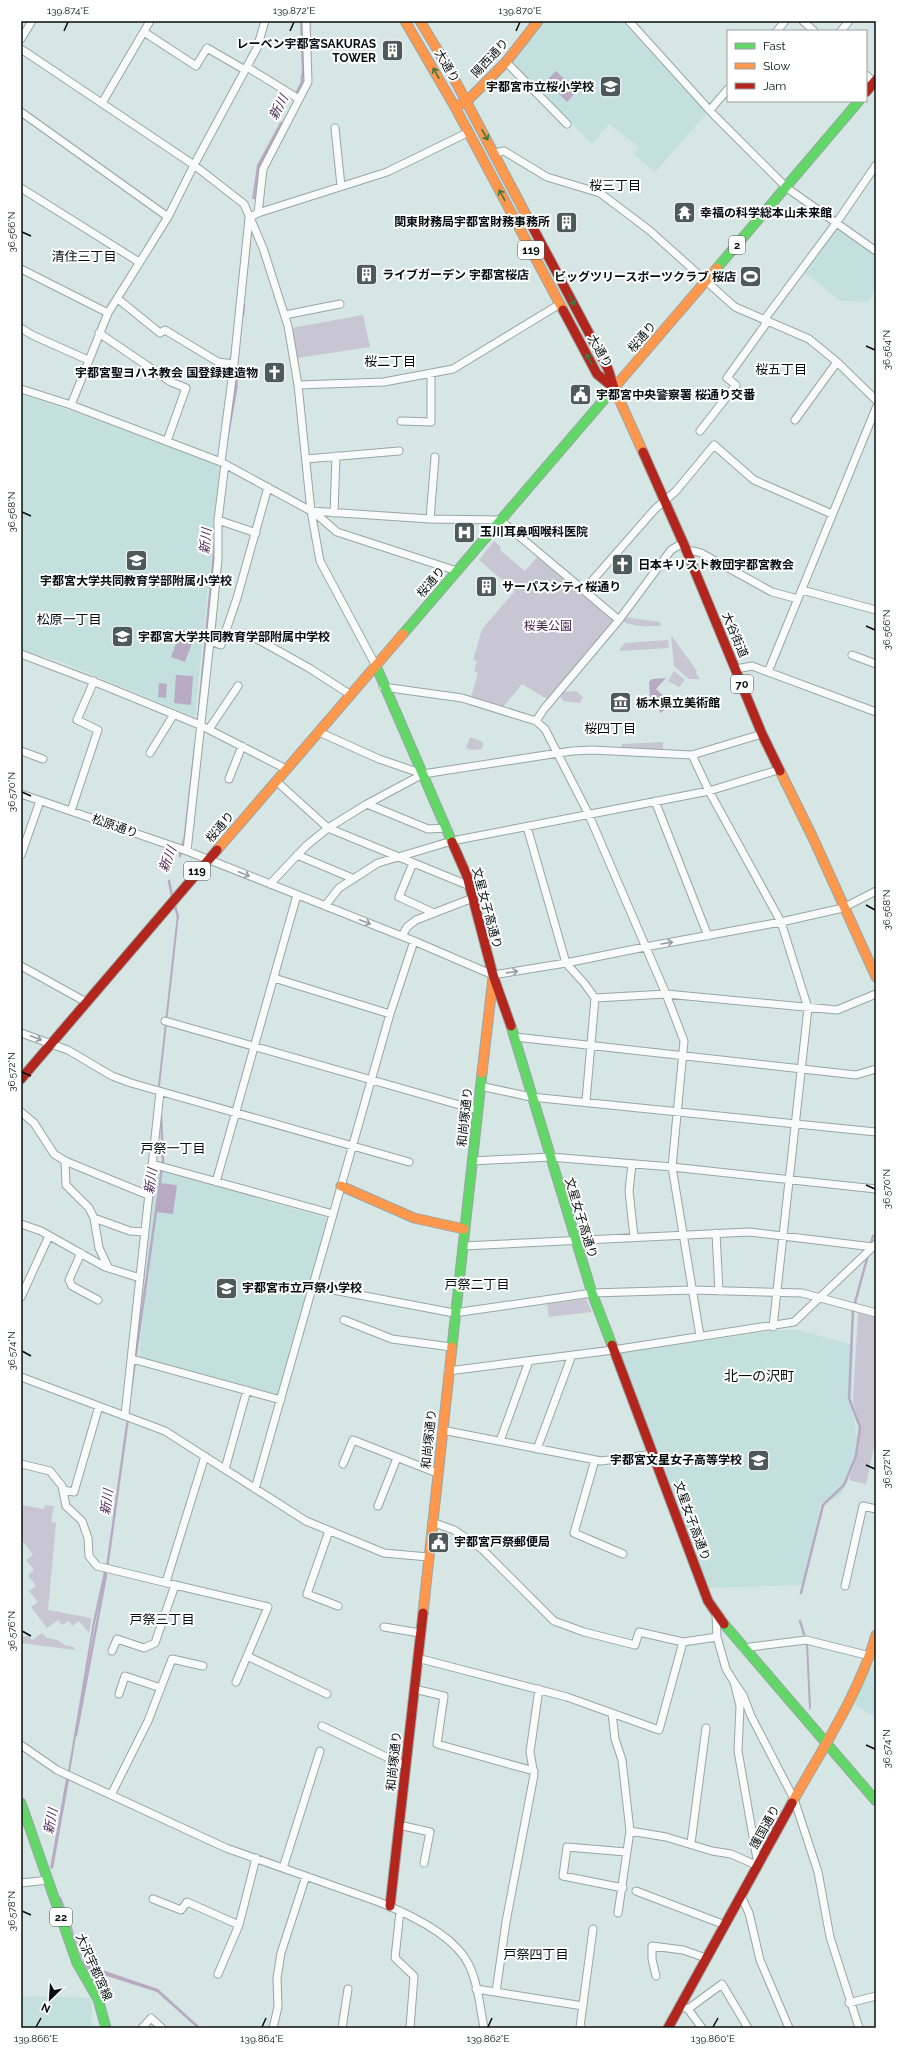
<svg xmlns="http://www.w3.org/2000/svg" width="897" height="2049" font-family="Raleway,'Noto Sans JP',sans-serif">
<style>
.built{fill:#c3e0df}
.green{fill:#c8c6d2}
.water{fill:#b8aac3}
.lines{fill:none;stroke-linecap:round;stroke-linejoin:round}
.stream{stroke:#b8aac3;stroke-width:2.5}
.street-casing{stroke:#98a6a5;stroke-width:9}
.fast-casing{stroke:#98a6a5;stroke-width:11}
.slow-casing{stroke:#98a6a5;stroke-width:11}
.jam-casing{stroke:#98a6a5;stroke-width:11}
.street{stroke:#f9fbfb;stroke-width:7}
.fast{stroke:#63d668;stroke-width:9}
.slow{stroke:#ff974d;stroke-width:9}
.jam{stroke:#b3261e;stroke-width:9}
.oneway{stroke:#397c3f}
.oneway2{stroke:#979c9c}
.ticks{fill:none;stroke:#050e0d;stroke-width:1.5}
.labels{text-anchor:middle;stroke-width:4;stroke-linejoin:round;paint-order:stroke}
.shield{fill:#fff;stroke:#505656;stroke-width:1}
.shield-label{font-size:11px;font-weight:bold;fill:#050e0d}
.poi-label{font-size:12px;font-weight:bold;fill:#050e0d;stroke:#fff;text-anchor:start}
.street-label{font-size:12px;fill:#050e0d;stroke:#fff}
.park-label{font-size:12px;fill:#431f4e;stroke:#fff}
.water-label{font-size:13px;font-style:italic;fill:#512d5d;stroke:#fff}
.neighbourhood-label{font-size:13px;fill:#050e0d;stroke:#fff}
.quarter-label{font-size:14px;fill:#050e0d;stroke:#fff}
.neatline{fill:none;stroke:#050e0d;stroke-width:1.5}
.ticks-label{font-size:10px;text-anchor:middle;fill:#050e0d}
</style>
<rect width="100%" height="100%" fill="#d5e6e5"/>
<path class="built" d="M545,21H622L707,113L655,172L634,154L639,147L609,124L592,144L511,62Z
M837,227L876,256V288L868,302L841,301L801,270Z
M21,394L80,414L220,466L195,717L59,661L21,650Z
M155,1169L327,1218L280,1395L139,1358Z
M780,1330H799L853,1345L852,1403L858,1445L854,1465L843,1491L838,1497L821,1503L804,1585L708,1588L652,1437L618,1353Z
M876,1659V1718L854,1704Z
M21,1996L92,1998L91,2028H21Z"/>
<path class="green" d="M363,315L370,347L297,358L291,328Z
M494,541L501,547L500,550L525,571L539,555L613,618V622L547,699L522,684L503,707L471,697L478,673L474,671L477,661L473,660L482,629L515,591L479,560Z
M624,617L660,622L661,625L660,626C649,626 631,628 622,620Z
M671,635L697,671L696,673L700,679H689L674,666Z
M668,640L669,648L621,651L619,650L625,643Z
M674,671L685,680L679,687L668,681Z
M576,691L583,697L580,703L563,701L559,694L562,692Z
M470,737L483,742L482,749L472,750L466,748Z
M663,742V750L622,748V744Z
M586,1299L592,1312L549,1317L547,1304Z
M858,1313L876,1318V1439L866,1484L849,1480L856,1456L860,1427L853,1401Z
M21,1505L44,1509L45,1505L54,1506L51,1522L56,1523L48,1610L91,1618L89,1633L79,1621L72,1626L69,1621L62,1625L58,1620L47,1628L31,1607L38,1602L29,1591L36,1586L28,1575L34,1570L26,1560L33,1555L21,1539Z
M42,1633L47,1638L57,1640L65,1645L74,1647L75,1650L21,1643V1634L24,1637L28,1635L32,1640Z"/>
<path class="water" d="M300,21H303L304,79L302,77Z
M556,71L577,91L567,102L546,81Z
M276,130L279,131L260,166L255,199H252L257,165Z
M235,385L238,386L225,458H222Z
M221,465L223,466L199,718H197Z
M181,630L195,635L185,662L171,657Z
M176,675L193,676L191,705L174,703Z
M666,678L656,689L665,697L666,708L661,713L659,711L661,708L650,699L649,682L652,679Z
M159,683L167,684L166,698L158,697Z
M194,745H195L185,842H183Z
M177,914L179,915L160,1086H158Z
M160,1183L177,1185L173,1214L156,1212Z
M104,1571H107L95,1623L70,1772L68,1771L93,1622Z
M806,1642L808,1643L811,1708L809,1710Z
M66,1779L69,1780L53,1869L50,1868Z
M71,1925L85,1964L158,1989L201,2028H197L157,1992L88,1970L84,1964L70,1926Z"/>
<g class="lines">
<path class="stream" d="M295,96L302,82V75
M276,133L281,123
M243,316L244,305
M236,388L237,377
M180,856L184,840
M169,881L172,896
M175,906L178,917
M870,1246L873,1236
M130,1397L163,1161L161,1115
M107,1568L128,1418
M801,1593L823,1505L844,1485L856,1456L860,1427L849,1398L853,1310L868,1255
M800,1621L804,1634
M76,1735L106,1575
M60,1898L71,1927"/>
<defs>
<path id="street" d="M629,21L713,114L787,188L876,251
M803,21L814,31
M777,31L785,21
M841,31L849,21
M144,32L196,66L207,48L245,70
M21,39L32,21
M21,49L194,165L244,204L263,248L288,326L298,385L311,511L320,561L376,666
M506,62L567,124
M247,67L299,99
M866,75L874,82
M102,103L150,21
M710,110L728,89
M21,112L168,217
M335,128L341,186
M495,153L504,151L547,177L600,193L649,230L735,307L809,339L837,362L876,400
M21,188L139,262
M258,213L263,169L308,82L306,21
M21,269L108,313
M118,299L160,333L165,330L218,362L234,364
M285,315L340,304
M764,320L837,222L876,165
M21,328L32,335L88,360
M99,333L171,382L186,388L167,441
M298,385L384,382L453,369L560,304
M21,389L71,405L221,462L311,511L430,519L500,520L619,620
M71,405L108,313L168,217L194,165L257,48L265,21
M795,420L837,362
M401,421L431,422V373
M700,431L736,385L727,378L768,321
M306,459L399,451
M221,462L234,364L249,218L258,213L387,172L469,132
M315,513L337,532L457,571
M334,513L336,456
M430,519L435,457
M218,520L256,533
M687,552L694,551L701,553L772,592L798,599
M584,590L655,509L676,491L714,445L754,480L832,514
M802,590L876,610
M248,634L309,668L351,695
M210,641L221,645L237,598L268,487
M21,654L105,686L200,725L286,769
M852,655L876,664
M736,669L752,666L876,712
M768,672L876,408
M383,687L462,698L536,721L545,729L588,813L666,994L684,1041L672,1167L700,1336
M536,721L544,709L619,620L671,550L683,543
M209,729L238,686
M319,732L379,759L423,774
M21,751L43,759
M150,753L174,714
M692,755L709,791L781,922L808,1008L773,1327
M229,779L242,746
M276,781L328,828L470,886
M21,794L187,851L414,941L493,975L566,963L645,947L781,922L843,908L876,891
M655,801L708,936
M367,804L428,829L447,828
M71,811L98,730L77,720L94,681
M527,827L566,963L584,983L595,998L586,1101
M187,851L210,641L218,559V520L225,464
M21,855L40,801
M297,855L352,878
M413,863L399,897L434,913
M270,884L306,846L328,828L367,804L423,774L572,751L592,750L692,755L762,734
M325,906L339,888L378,863L452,841L709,791L778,770
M402,936L407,927L416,920L473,898
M21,966L86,1002
M274,978L390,1014
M595,998L666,994L837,1010L876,994
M165,1021L477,1110
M21,1033L68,1050L112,1076L131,1083L409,1162
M515,1037L856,1075L876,1069
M480,1086L531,1097L876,1132
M21,1112L34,1123L54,1154L65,1161L66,1185L89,1208L94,1218L99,1248L108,1267
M65,1161L148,1195
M472,1161L550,1157L672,1167L876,1189
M152,1164L333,1214
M632,1164L629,1191L634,1237
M216,1182L297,895
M94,1218L130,1231L144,1232
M21,1224L41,1231L105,1267L140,1278
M716,1233L719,1291
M463,1246L749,1232L873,1247
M81,1253L69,1280L72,1286L98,1300
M312,1286L454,1313L592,1293L692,1290L802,1293L876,1313
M21,1297L49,1236
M344,1320L392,1339L451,1347
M132,1359L281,1400
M448,1371L613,1350L794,1322L876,1244
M21,1377L165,1431L306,1521L384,1553L428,1557
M125,1415L160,1092
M442,1430L601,1461L654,1454
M500,1441L529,1361
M537,1449L572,1355
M595,1460L574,1533L623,1554
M21,1464L50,1471L62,1486L66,1506L82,1521L88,1538L89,1556L97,1566L175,1585L155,1643L144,1648L117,1639L112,1651
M343,1464L353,1440L437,1473
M225,1469L247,1390
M255,1489L390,1014L414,941
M63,1490L74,1492L99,1406
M378,1506L397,1458
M432,1522L454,1530L482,1549L554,1621L584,1632L635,1645L639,1632L683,1642
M329,1531L307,1594L338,1606
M166,1582L205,1456
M175,1585L268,1607L236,1682
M845,1586L863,1506L876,1509
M716,1615L717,1637L726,1669L734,1682L740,1706L738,1751L758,1865
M384,1627L420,1633
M743,1648L806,1640L870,1656
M247,1656L327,1694
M417,1658L567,1697L659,1730L683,1642L717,1637
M734,1682L743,1695L751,1716L794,1799L818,1872L830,1937L859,2028
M414,1689L444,1696L437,1744L534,1771
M119,1694L125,1676L161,1688
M612,1713L615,1739L622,1760L630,1831L618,1913
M322,1726L405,1766
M21,1745L57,1770L226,1848L379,1902C409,1914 455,1935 469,1965C478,1984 480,2007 484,2028
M111,1795L148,1721L172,1659L203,1666
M399,1825L430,1832L424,1863
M630,1831L666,1837L712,1851L731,1854L758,1866
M691,1843L706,1728
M283,1868L320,1751
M21,1883L48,1880
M623,1888L563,1876L567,1847L626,1852
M636,1891L725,1925
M741,1896L749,1913L760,1960L789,2028
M153,1899L181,1910L187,1902L239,1925
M400,1911L395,1958L414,1976L410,2028
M218,1974L239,1925L256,1858
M656,1976L652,1959V1946L683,1950L706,1958
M476,1989L583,2006
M496,1992L506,1922L534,1775L530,1752L539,1689
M849,2003L876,1996
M680,2006L688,2009L722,1984L748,2028
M688,2009L702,2028
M142,2028L151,2018L162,2028
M273,2028L278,2007L277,1978L281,1953L306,1876
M342,2028L348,1989
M582,2028L580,2027L593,1929"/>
<path id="fast" d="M717,268L859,101
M403,634L614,388
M376,666L452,842
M511,1026L592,1293L612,1345
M452,1347L482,1073
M724,1624L876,1801
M21,1803L77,1963L98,1999L106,2028"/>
<path id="slow" d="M405,21L455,107L563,310
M420,21L449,69L532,226
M461,104L467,101L506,62L538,21
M643,452L614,388L717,268
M780,771L813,838L876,977
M217,850L403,634
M482,1073L493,978
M341,1186L414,1218L464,1229
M423,1613L452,1347
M792,1803C821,1751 860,1692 876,1635"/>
<path id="jam" d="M866,92L876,80
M532,226L608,369L614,388
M563,310L597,374L614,388
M643,452L685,547L762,734L780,771
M452,842L467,876L493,975L511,1026
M21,1079L217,850
M612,1345L708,1601L724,1624
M390,1906L423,1613
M668,2028L792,1803"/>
</defs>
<use href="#street" class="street-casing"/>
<use href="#fast" class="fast-casing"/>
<use href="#slow" class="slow-casing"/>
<use href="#jam" class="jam-casing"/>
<use href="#street" class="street"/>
<use href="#fast" class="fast"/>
<use href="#slow" class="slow"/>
<use href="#jam" class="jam"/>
</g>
<defs><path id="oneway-shaft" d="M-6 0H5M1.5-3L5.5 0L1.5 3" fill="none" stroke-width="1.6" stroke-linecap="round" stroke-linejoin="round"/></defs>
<g class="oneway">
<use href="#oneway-shaft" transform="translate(436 73) rotate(-119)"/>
<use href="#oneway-shaft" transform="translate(485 135) rotate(61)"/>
<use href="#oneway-shaft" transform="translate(502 195) rotate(-118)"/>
<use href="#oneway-shaft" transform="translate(572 300) rotate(62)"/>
<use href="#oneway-shaft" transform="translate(589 359) rotate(-118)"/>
</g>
<g class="oneway2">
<use href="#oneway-shaft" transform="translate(244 874) rotate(22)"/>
<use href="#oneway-shaft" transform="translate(365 922) rotate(21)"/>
<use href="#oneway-shaft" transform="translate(667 943) rotate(-10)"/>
<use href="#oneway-shaft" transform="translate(512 972) rotate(-9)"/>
<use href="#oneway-shaft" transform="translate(36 1038) rotate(21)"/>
</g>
<path class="ticks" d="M64,31L68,22M290,31L294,22M516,31L520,22M22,232L31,236M866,346L875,350M22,512L31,516M866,626L875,630M22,792L31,796M866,905L875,910M22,1072L31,1076M866,1185L875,1189M22,1351L31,1356M866,1465L875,1469M22,1631L31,1636M866,1745L875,1749M22,1911L31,1915M36,2027L41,2018M262,2027L266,2018M488,2027L492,2018M713,2027L718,2018"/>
<defs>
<symbol id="building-square" viewBox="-11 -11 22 22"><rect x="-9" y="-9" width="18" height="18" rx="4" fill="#4e5a59" stroke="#fff"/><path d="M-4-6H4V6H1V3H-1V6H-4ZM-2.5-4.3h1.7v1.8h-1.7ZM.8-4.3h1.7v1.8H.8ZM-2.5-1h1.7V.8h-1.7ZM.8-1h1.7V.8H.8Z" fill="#fff"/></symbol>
<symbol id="school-square" viewBox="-11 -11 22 22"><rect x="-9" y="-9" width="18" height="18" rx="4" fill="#4e5a59" stroke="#fff"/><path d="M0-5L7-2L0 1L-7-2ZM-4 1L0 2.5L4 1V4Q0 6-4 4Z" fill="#fff"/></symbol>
<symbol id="temple-square" viewBox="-11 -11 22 22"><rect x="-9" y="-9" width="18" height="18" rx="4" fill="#4e5a59" stroke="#fff"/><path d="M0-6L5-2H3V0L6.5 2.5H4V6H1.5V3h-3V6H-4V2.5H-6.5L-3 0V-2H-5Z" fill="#fff"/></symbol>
<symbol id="stadium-square" viewBox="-11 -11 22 22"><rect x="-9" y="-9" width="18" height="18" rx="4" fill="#4e5a59" stroke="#fff"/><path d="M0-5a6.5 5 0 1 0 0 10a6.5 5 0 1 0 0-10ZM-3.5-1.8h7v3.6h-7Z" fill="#fff"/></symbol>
<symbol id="church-square" viewBox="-11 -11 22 22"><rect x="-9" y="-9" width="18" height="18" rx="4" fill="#4e5a59" stroke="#fff"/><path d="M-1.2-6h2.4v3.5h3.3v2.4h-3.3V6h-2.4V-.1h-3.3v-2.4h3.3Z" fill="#fff"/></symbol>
<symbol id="civic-square" viewBox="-11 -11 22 22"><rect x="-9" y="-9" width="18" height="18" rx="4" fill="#4e5a59" stroke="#fff"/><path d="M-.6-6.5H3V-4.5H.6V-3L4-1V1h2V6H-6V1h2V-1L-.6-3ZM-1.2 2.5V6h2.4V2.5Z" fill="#fff"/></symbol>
<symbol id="hospital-square" viewBox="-11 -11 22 22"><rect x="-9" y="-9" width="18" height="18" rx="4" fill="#4e5a59" stroke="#fff"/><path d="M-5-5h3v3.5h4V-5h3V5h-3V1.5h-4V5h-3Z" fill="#fff"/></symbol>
<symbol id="museum-square" viewBox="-11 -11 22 22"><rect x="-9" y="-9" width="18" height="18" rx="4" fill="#4e5a59" stroke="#fff"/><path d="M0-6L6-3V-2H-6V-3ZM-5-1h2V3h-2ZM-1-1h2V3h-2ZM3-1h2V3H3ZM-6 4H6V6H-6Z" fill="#fff"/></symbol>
</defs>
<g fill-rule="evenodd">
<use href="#building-square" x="380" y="38" width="25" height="25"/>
<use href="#school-square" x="598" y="74" width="25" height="25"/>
<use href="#temple-square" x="672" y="200" width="25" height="25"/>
<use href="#building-square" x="554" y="210" width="25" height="25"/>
<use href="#building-square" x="354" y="262" width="25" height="25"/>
<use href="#stadium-square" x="738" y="264" width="25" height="25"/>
<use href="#church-square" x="262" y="360" width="25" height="25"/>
<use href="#civic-square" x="568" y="382" width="25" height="25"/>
<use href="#hospital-square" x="452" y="520" width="25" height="25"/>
<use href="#school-square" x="124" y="548" width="25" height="25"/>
<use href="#church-square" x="610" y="552" width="25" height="25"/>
<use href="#building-square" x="474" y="574" width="25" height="25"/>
<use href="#school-square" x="110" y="624" width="25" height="25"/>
<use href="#museum-square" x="608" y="690" width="25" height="25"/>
<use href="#school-square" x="214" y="1276" width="25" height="25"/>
<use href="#school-square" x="746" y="1448" width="25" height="25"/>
<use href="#civic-square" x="426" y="1530" width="25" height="25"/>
</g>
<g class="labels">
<g class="shield">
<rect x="729" y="236" width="16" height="18" rx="3"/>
<rect x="518" y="241" width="26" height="18" rx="3"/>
<rect x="731" y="675" width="22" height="18" rx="3"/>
<rect x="184" y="862" width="26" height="18" rx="3"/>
<rect x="50" y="1908" width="22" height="18" rx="3"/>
</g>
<g class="shield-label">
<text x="737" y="249">2</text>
<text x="531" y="254">119</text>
<text x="742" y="688">70</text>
<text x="197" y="875">119</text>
<text x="61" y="1921">22</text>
</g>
<g class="poi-label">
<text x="376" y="48" text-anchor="end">レーベン宇都宮SAKURAS<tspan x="376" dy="14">TOWER</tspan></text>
<text x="594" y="91" text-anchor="end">宇都宮市立桜小学校</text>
<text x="700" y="217">幸福の科学総本山未来館</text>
<text x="550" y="226" text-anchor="end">関東財務局宇都宮財務事務所</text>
<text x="382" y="279">ライブガーデン 宇都宮桜店</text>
<text x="736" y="281" text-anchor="end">ビッグツリースポーツクラブ 桜店</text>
<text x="258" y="377" text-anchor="end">宇都宮聖ヨハネ教会 国登録建造物</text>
<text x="596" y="399">宇都宮中央警察署 桜通り交番</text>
<text x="480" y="536">玉川耳鼻咽喉科医院</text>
<text x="638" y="569">日本キリスト教団宇都宮教会</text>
<text x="136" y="585" text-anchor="middle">宇都宮大学共同教育学部附属小学校</text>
<text x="502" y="591">サーパスシティ桜通り</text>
<text x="138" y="641">宇都宮大学共同教育学部附属中学校</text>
<text x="636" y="707">栃木県立美術館</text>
<text x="242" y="1292">宇都宮市立戸祭小学校</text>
<text x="742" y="1464" text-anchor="end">宇都宮文星女子高等学校</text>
<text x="454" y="1546">宇都宮戸祭郵便局</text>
</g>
<g class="street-label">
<text transform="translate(490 58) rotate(-47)" y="4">陽西通り</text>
<text transform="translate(447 66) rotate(60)" y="4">大通り</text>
<text transform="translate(642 337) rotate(-49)" y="4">桜通り</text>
<text transform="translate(600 351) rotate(60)" y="4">大通り</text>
<text transform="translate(431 582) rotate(-49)" y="4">桜通り</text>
<text transform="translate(735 635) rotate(67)" y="4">大谷街道</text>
<text transform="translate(115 826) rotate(19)" y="4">松原通り</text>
<text transform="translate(220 827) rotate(-49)" y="4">桜通り</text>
<text transform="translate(487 908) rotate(75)" y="4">文星女子高通り</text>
<text transform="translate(465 1117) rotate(-84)" y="4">和尚塚通り</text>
<text transform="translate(581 1218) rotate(73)" y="4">文星女子高通り</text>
<text transform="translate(429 1439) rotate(-84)" y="4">和尚塚通り</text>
<text transform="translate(692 1521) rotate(70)" y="4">文星女子高通り</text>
<text transform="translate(394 1761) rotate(-84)" y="4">和尚塚通り</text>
<text transform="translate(765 1827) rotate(-61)" y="4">護国通り</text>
<text transform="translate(94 1967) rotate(66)" y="4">大沢宇都宮線</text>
</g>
<g class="park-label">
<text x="548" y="630">桜美公園</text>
</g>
<g class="water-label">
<text transform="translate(278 107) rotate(-63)" y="5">新川</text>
<text transform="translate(205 541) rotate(-85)" y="5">新川</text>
<text transform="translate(167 859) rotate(-69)" y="5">新川</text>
<text transform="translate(150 1181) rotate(-82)" y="5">新川</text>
<text transform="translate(106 1502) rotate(-82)" y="5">新川</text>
<text transform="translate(50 1821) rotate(-79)" y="5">新川</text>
</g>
<g class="neighbourhood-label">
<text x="615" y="190">桜三丁目</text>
<text x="84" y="261">清住三丁目</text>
<text x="390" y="366">桜二丁目</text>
<text x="781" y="374">桜五丁目</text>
<text x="69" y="624">松原一丁目</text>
<text x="610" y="733">桜四丁目</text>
<text x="173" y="1153">戸祭一丁目</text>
<text x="477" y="1289">戸祭二丁目</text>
<text x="162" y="1624">戸祭三丁目</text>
<text x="536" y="1959">戸祭四丁目</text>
</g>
<g class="quarter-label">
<text x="759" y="1381">北一の沢町</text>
</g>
</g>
<rect width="897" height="2049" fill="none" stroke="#ffffff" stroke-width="44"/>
<rect x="727" y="30" width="140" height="72" fill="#ffffff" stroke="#9b9f9e"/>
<rect x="735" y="43" width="20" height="6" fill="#63d668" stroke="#9b9f9e"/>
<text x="763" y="50" font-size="12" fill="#050e0d">Fast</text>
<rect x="735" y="63" width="20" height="6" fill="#ff974d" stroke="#9b9f9e"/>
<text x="763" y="70" font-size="12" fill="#050e0d">Slow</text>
<rect x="735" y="83" width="20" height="6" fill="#b3261e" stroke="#9b9f9e"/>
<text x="763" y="90" font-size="12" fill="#050e0d">Jam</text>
<g transform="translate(50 1999) rotate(205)" stroke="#ffffff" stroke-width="3" paint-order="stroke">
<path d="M0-3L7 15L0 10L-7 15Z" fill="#050e0d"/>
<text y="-6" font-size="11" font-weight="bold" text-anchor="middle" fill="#050e0d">N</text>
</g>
<rect x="22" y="22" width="853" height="2005" class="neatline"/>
<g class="ticks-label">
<text x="68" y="14">139.874°E</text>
<text x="294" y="14">139.872°E</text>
<text x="520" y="14">139.870°E</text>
<text transform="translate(11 232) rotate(-90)" y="4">36.566°N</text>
<text transform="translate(886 350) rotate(-90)" y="4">36.564°N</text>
<text transform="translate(11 512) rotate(-90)" y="4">36.568°N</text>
<text transform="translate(886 630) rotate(-90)" y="4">36.566°N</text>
<text transform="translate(11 792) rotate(-90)" y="4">36.570°N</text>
<text transform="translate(886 910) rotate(-90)" y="4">36.568°N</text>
<text transform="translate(11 1072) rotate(-90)" y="4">36.572°N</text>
<text transform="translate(886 1189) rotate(-90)" y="4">36.570°N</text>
<text transform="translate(11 1351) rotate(-90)" y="4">36.574°N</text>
<text transform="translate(886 1469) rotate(-90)" y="4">36.572°N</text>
<text transform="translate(11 1631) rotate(-90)" y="4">36.576°N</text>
<text transform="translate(886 1749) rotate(-90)" y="4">36.574°N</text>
<text transform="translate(11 1911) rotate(-90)" y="4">36.578°N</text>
<text x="36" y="2042">139.866°E</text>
<text x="262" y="2042">139.864°E</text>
<text x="488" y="2042">139.862°E</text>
<text x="713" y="2042">139.860°E</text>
</g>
</svg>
